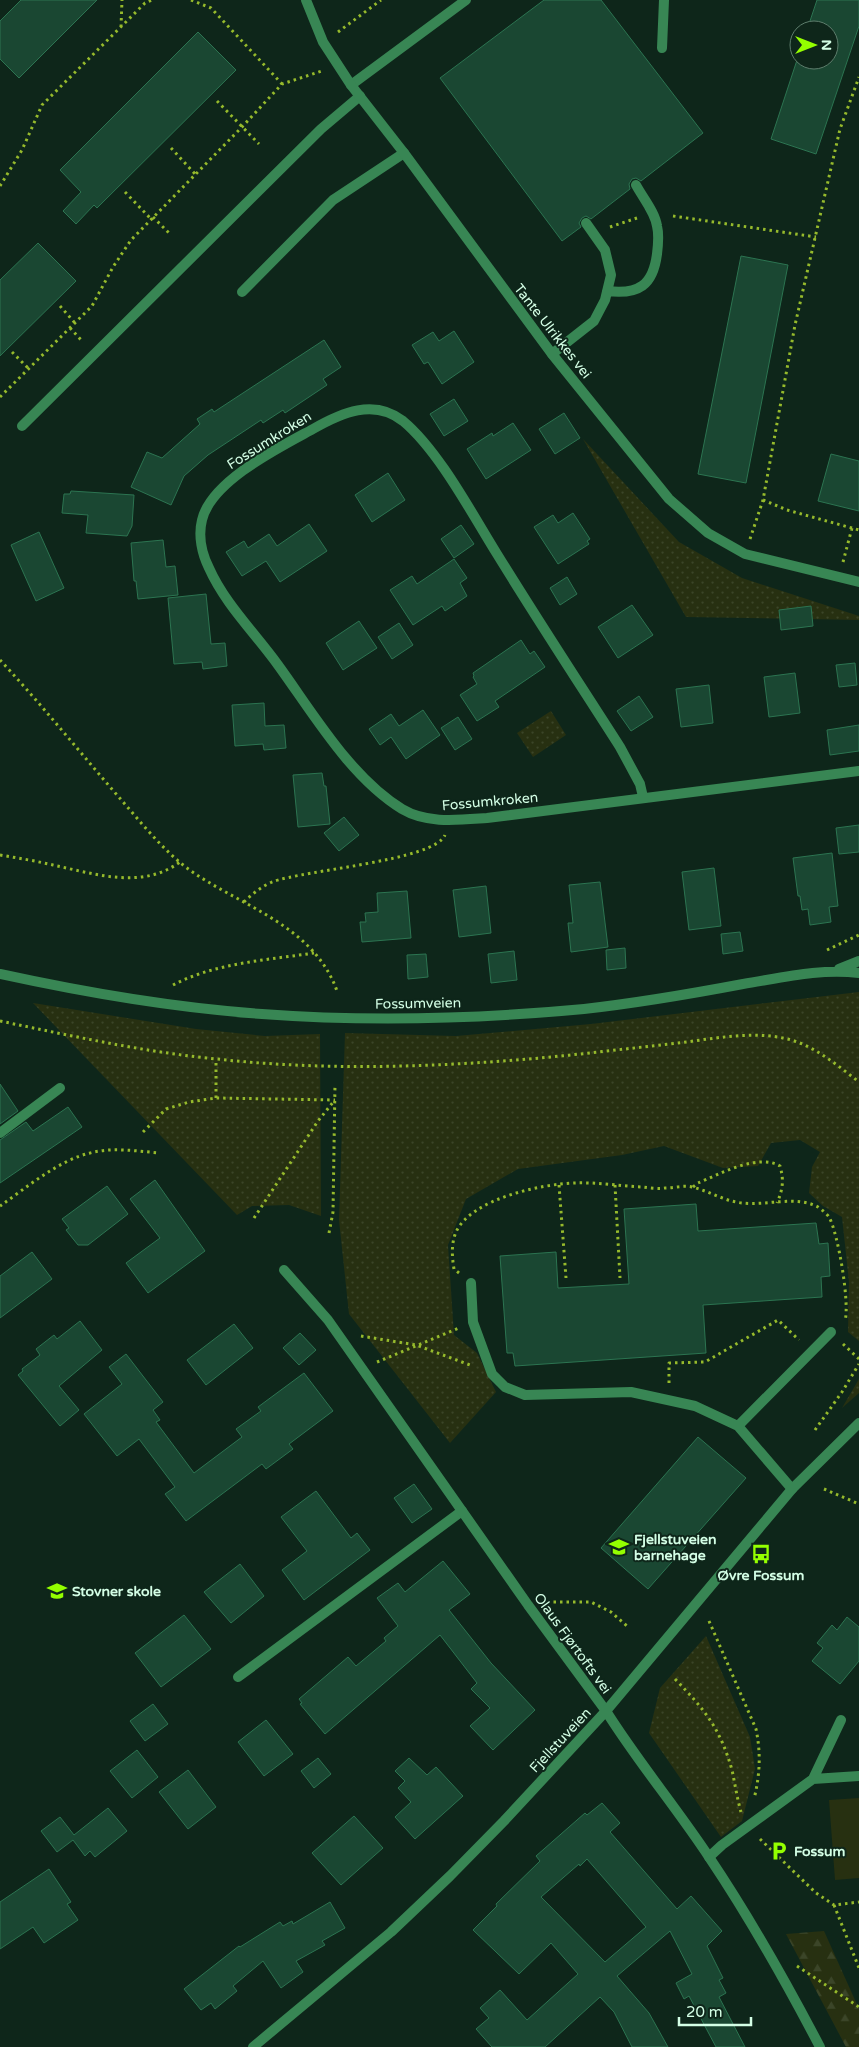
<svg xmlns="http://www.w3.org/2000/svg" width="859" height="2047" font-family="'Varela Round',sans-serif">
<style>
.grass{fill:url(#grass-dots)}
.forest{fill:url(#forest-firs)}
.garden{fill:#273011}
.building{fill:#1a4732;stroke:#2c7451;fill-rule:evenodd}
.lines{fill:none;stroke-linecap:round;stroke-linejoin:round}
.path{stroke:#96ba2c;stroke-width:3;stroke-dasharray:2.5 4;stroke-linecap:butt}
.service{stroke:#388654;stroke-width:10}
.minor{stroke:#388654;stroke-width:10}
.tertiary{stroke:#388654;stroke-width:10}
.labels{text-anchor:middle;stroke-width:4;stroke-linejoin:round;paint-order:stroke}
.street-label{font-size:14px;fill:#d4ffe6;stroke:#0e261a}
.poi-label{font-size:14px;font-weight:bold;fill:#d4ffe6;stroke:#0e261a;text-anchor:start}
</style>
<defs>
<pattern id="grass-dots" width="8" height="8" patternUnits="userSpaceOnUse" patternTransform="scale(1.25)"><rect width="8" height="8" fill="#273011"/><path d="M2 2h.1M6 6h.1" fill="none" stroke="#3b4528" stroke-width="1.8" stroke-linecap="round"/></pattern>
<pattern id="forest-firs" width="22" height="20" patternUnits="userSpaceOnUse" patternTransform="scale(1.25)"><rect width="22" height="20" fill="#273011"/><path d="M5 1l3.5 6h-7zM16 11l3.5 6h-7z" fill="#3b4528"/></pattern>
</defs>
<rect width="100%" height="100%" fill="#0e261a"/>
<path class="grass" d="M583,439L679,542L742,578L859,616V620L686,617Z
M551,711L566,735L533,757L517,733Z
M859,992V1341L848,1332L849,1282L842,1217L823,1206L809,1193L812,1167L820,1152L800,1140L771,1143L758,1166L723,1168L664,1146L622,1155L518,1169L466,1199L448,1245L454,1335L477,1353L496,1392L450,1443L349,1314L339,1220L345,1033L456,1036L591,1024Z
M33,1003L196,1029L265,1036L320,1034L321,1216L289,1205L252,1206L237,1215Z
M859,1379V1393L842,1408Z
M706,1636L750,1737L755,1769L742,1821L721,1837L649,1733L660,1688Z"/>
<path class="forest" d="M824,1931L859,2009V2047H846L786,1934Z"/>
<path class="garden" d="M859,1798V1878L835,1880L829,1800Z"/>
<path class="building" d="M21,0H97L19,78L0,59V21Z
M544,0H601L703,133L641,181L636,178L632,179L629,184L630,189L591,219L586,216L582,218L579,223L581,227L562,241L440,78Z
M817,0H859V26L816,154L771,139L799,54V60H829V30H807Z
M198,32L236,70L97,208L94,205L76,224L63,211L81,192L60,170Z
M38,243L76,281L0,356V280Z
M741,256L788,265L746,483L698,474Z
M454,331L474,362L442,384L428,362L424,364L412,345L433,332L439,341Z
M324,340L341,367L323,379L327,385L285,413L283,410L263,423L261,420L208,455L184,476L171,505L131,487L147,452L162,458L200,424L197,419L212,409L214,412Z
M454,399L468,421L444,436L430,414Z
M564,413L580,438L555,454L539,429Z
M513,423L531,450L486,479L467,449L492,433L493,436Z
M831,454L859,461V511L818,501Z
M388,473L405,500L372,522L355,495Z
M71,491L134,495L132,526L127,536L86,533L88,515L62,513L64,494H70Z
M573,513L590,539L587,541L589,544L558,564L534,527L553,515L558,523Z
M309,524L327,551L280,582L266,561L242,576L226,552L244,541L248,548L269,534L277,546Z
M461,525L474,544L454,558L441,539Z
M39,532L64,588L36,601L11,545Z
M163,540L166,567L175,566L178,595L138,599L136,581H134L131,543Z
M454,559L467,578L460,583L467,596L445,611L442,606L413,625L390,590L412,576L417,584Z
M567,577L577,594L560,605L550,588Z
M206,594L211,644L225,643L227,666L203,669L202,662L174,664L168,598Z
M632,605L653,635L618,658L598,627Z
M811,606L813,626L781,630L779,610Z
M359,621L377,648L343,670L326,643Z
M399,623L413,645L392,659L378,637Z
M521,640L530,654L534,651L545,667L495,701L499,707L477,721L460,695L477,684L473,677L474,676L473,673Z
M855,663L857,685L839,687L836,665Z
M795,673L800,713L769,717L764,677Z
M709,685L713,723L681,727L676,689Z
M639,696L653,717L631,731L617,711Z
M264,703L265,726L284,725L286,748L264,750L263,744L235,746L232,705Z
M423,710L440,735L406,759L391,737L380,745L369,729L391,714L399,726Z
M458,717L472,739L455,750L441,728Z
M859,725V751L830,755L827,730Z
M322,773L324,786H326L330,824L298,827L293,775Z
M344,817L359,835L339,851L324,833Z
M859,825V852L839,854L836,828Z
M832,853L838,906L829,907L831,922L810,925L808,909L802,910L800,896H798L793,858Z
M714,868L721,926L689,930L682,872Z
M600,882L608,947L571,952L568,923H573L569,885Z
M486,886L491,933L459,937L453,890Z
M407,891L411,938L362,942L360,922H366L365,913L378,912L377,893Z
M740,932L743,951L723,954L721,934Z
M625,948L626,968L607,970L606,950Z
M514,951L517,980L491,983L488,954Z
M426,954L428,977L408,979L407,955Z
M0,1084L18,1111L0,1124Z
M68,1107L82,1127L0,1183V1140L26,1122L33,1131Z
M155,1180L205,1251L148,1293L126,1263L160,1238L130,1199Z
M107,1186L128,1214L88,1245H78L66,1230L69,1228L62,1219Z
M696,1204L698,1231L816,1223L819,1244L828,1243L830,1276L821,1277L822,1297L703,1305L706,1353L515,1366L513,1353H507L500,1256L556,1252L558,1288L629,1284L624,1209Z
M32,1252L52,1279L0,1318V1276Z
M80,1321L102,1350L59,1386L79,1410L60,1426L18,1375L23,1371L22,1369L40,1355L36,1349L54,1335L57,1339Z
M234,1324L253,1348L206,1385L187,1360Z
M300,1333L316,1350L299,1365L283,1348Z
M126,1354L163,1402L153,1410L160,1420L156,1422L194,1473L242,1437L236,1429L261,1411L258,1407L304,1373L333,1411L289,1444L293,1449L266,1469L262,1464L186,1521L165,1494L175,1487L139,1439L117,1456L84,1414L122,1384L109,1367Z
M698,1437L746,1478L648,1589L601,1548Z
M414,1484L432,1509L412,1523L394,1498Z
M316,1491L351,1538L357,1533L370,1550L304,1600L282,1570L307,1551L281,1517Z
M443,1561L470,1594L449,1610L491,1663L535,1710L493,1750L470,1726L490,1708L471,1689L477,1683L440,1635L325,1734L300,1704L302,1703L299,1699L348,1657L356,1666L386,1641L384,1638L398,1626L377,1598L398,1583L405,1592Z
M240,1564L264,1596L231,1623L204,1592Z
M184,1615L211,1649L161,1687L135,1653Z
M847,1617L859,1627V1661L840,1684L812,1661L823,1648L817,1643L832,1625L837,1630Z
M153,1704L168,1724L145,1741L130,1721Z
M266,1720L293,1754L264,1776L238,1742Z
M137,1750L158,1777L132,1798L110,1771Z
M318,1758L331,1774L314,1788L301,1771Z
M409,1758L427,1775L436,1767L463,1796L415,1839L395,1817L411,1802L398,1788L405,1781L395,1771Z
M188,1770L216,1807L188,1829L159,1792Z
M602,1803L620,1823L610,1832L677,1909L691,1896L722,1931L707,1946L723,1978L719,1980L726,1993L719,1997L745,2047H716L689,1996L684,1999L676,1983L692,1974L670,1931L617,1976L649,2013L668,2047H632L614,2012L600,1997L545,2047H492L476,2029L489,2018L480,2008L500,1990L527,2020L578,1974L551,1943L519,1974L473,1930L497,1906L496,1904L540,1861L536,1856L585,1813L587,1815ZM587,1859L646,1927L605,1962L541,1897L579,1864L580,1866Z
M108,1808L127,1831L95,1857L90,1851L85,1856L73,1840L57,1852L41,1831L60,1817L74,1835Z
M354,1816L383,1848L341,1885L312,1853Z
M49,1869L71,1902L67,1904L78,1920L44,1943L33,1927L0,1949V1902Z
M330,1902L345,1928L322,1941L325,1945L296,1961L303,1972L281,1988L263,1961L233,1986L237,1991L215,2009L211,2003L201,2010L184,1989L239,1946L240,1947L280,1922L283,1926L292,1921L293,1924Z"/>
<g class="lines">
<path class="path" d="M191,0L211,8L282,84
M121,27L122,0
M338,32L381,0
M217,101L259,144
M171,148L196,175
M0,186L22,150L42,105L145,3L152,0
M125,192L151,219
M673,216L816,237
M153,217L171,235
M610,227L637,218
M60,306L75,323
M70,328L83,342
M12,352L29,369
M0,397L92,306L113,267L131,240L242,127L282,84L322,71
M763,500L787,510L859,530
M750,539L763,500L795,325L840,129L859,77
M843,562L852,528
M0,660C41,704 78,750 117,795C140,821 163,851 191,871C243,907 314,926 337,991
M0,855C18,858 36,861 53,865C95,874 142,890 180,862
M244,902C252,894 261,887 272,882C303,870 434,861 445,835
M827,950L859,935
M173,985C215,963 267,960 314,953
M0,1021C72,1036 144,1052 217,1059C307,1069 399,1068 489,1062C552,1058 615,1050 678,1043C712,1039 749,1031 783,1038C811,1043 837,1065 859,1082
M216,1098V1059
M143,1132L166,1109L189,1102L216,1098L335,1100
M559,1185L566,1278
M615,1185L620,1278
M693,1187L698,1183C720,1174 758,1153 780,1166C784,1180 783,1189 777,1203
M0,1206C26,1188 59,1160 90,1153C112,1147 136,1151 159,1153
M254,1218L318,1121L334,1101
M329,1233L333,1212L335,1084
M459,1273L454,1269C452,1257 451,1244 456,1232C471,1199 541,1184 575,1183C597,1182 620,1186 643,1187C650,1188 658,1189 665,1188C674,1188 683,1185 692,1187C709,1191 724,1201 742,1203C766,1206 796,1195 818,1207C821,1209 827,1214 829,1217C838,1233 850,1303 845,1321
M361,1336L416,1345L470,1365
M843,1344L859,1359
M377,1362L459,1328
M669,1383V1363L705,1362L778,1320L799,1340
M815,1430L842,1392L859,1364
M824,1489L859,1504
M547,1602H591L611,1612L627,1626
M709,1621L756,1729C761,1753 760,1775 754,1799
M675,1679C705,1710 720,1728 732,1770C735,1784 737,1798 741,1812
M760,1839L816,1893L834,1905L859,1902
M834,1905L859,1968
M797,1966L859,2007"/>
<path class="service" d="M662,48L664,0
M351,85L466,0
M607,291C639,295 653,285 657,254C658,246 659,234 657,226C655,212 643,198 636,185
M242,292L333,200L404,153
M552,354L594,321L605,300L611,275L605,250L586,223
M22,426L321,129L360,96
M0,1133L60,1088
M471,1283L473,1322L492,1374L505,1387L525,1395L631,1392L695,1406L738,1426L792,1489
M738,1426L831,1332
M238,1677L462,1511
M813,1779L841,1720
M709,1857L722,1845L813,1779L859,1776"/>
<path class="minor" d="M306,0L323,42L351,85L404,153L552,354L669,499L708,533L745,554L859,582
M643,797L640,784L620,747C579,683 537,619 497,554C472,514 439,451 403,421C374,398 341,413 313,429C280,447 211,481 202,520C198,536 202,554 209,568C225,604 255,633 278,665C313,713 350,777 402,809C427,824 458,820 487,818L859,771
M284,1270L328,1320L528,1605L606,1711"/>
<path class="tertiary" d="M839,969L859,961
M0,974C87,993 174,1008 262,1014C369,1022 477,1019 584,1009C637,1003 690,994 743,984C781,978 820,968 859,973
M606,1711C638,1762 676,1807 709,1857C750,1918 786,1982 820,2047
M253,2047L391,1932L450,1876L504,1821L606,1711L792,1489L859,1423"/>
</g>
<defs>
<symbol id="school-bare" viewBox="-9 -9 18 18"><path d="M0-5L7-2L0 1L-7-2ZM-4 1L0 2.5L4 1V4Q0 6-4 4Z" fill="#94ff00" stroke="#0e261a" stroke-width="2.5" paint-order="stroke"/></symbol>
<symbol id="bus-bare" viewBox="-9 -9 18 18"><path d="M-5-6H5V4H4V6H2V4H-2V6H-4V4H-5ZM-3.5-4V0h7V-4ZM-3.5 1.2v1.5H-2V1.2ZM2 1.2v1.5H3.5V1.2Z" fill="#94ff00" stroke="#0e261a" stroke-width="2.5" paint-order="stroke"/></symbol>
<symbol id="parking-bare" viewBox="-9 -9 18 18"><path d="M-3.5-5.5H1a3.5 3.5 0 0 1 0 7H-1V5.5H-3.5ZM-1-3.4V-.6H.8a1.4 1.4 0 0 0 0-2.8Z" fill="#94ff00" stroke="#0e261a" stroke-width="2.5" paint-order="stroke"/></symbol>
</defs>
<g fill-rule="evenodd">
<use href="#school-bare" x="605" y="1533" width="28" height="28"/>
<use href="#bus-bare" x="747" y="1540" width="28" height="28"/>
<use href="#school-bare" x="43" y="1577" width="28" height="28"/>
<use href="#parking-bare" x="765" y="1837" width="28" height="28"/>
</g>
<g class="labels">
<g class="street-label">
<text transform="translate(553 331) rotate(52)" y="5">Tante Ulrikkes vei</text>
<text transform="translate(269 440) rotate(-32)" y="5">Fossumkroken</text>
<text transform="translate(490 801) rotate(-5)" y="5">Fossumkroken</text>
<text transform="translate(418 1003) rotate(-1)" y="5">Fossumveien</text>
<text transform="translate(573 1643) rotate(54)" y="5">Olaus Fjørtofts vei</text>
<text transform="translate(560 1740) rotate(-47)" y="5">Fjellstuveien</text>
</g>
<g class="poi-label">
<text x="634" y="1544">Fjellstuveien<tspan x="634" dy="16">barnehage</tspan></text>
<text x="761" y="1580" text-anchor="middle">Øvre Fossum</text>
<text x="72" y="1596">Stovner skole</text>
<text x="794" y="1856">Fossum</text>
</g>
</g>
<g transform="translate(814 45) rotate(90)"><circle r="24" fill="#0e261a" stroke="#5d7d6c"/>
<path d="M0-4L9 19L0 12L-9 19Z" fill="#94ff00"/>
<text y="-8" font-size="14" font-weight="bold" text-anchor="middle" fill="#d4ffe6">N</text>
</g>
<path d="M679 2017v8h72v-8" fill="none" stroke="#d4ffe6" stroke-width="2.5"/>
<text x="686" y="2017" font-size="15" fill="#d4ffe6" stroke="#0e261a" stroke-width="4" paint-order="stroke">20 m</text>
</svg>
